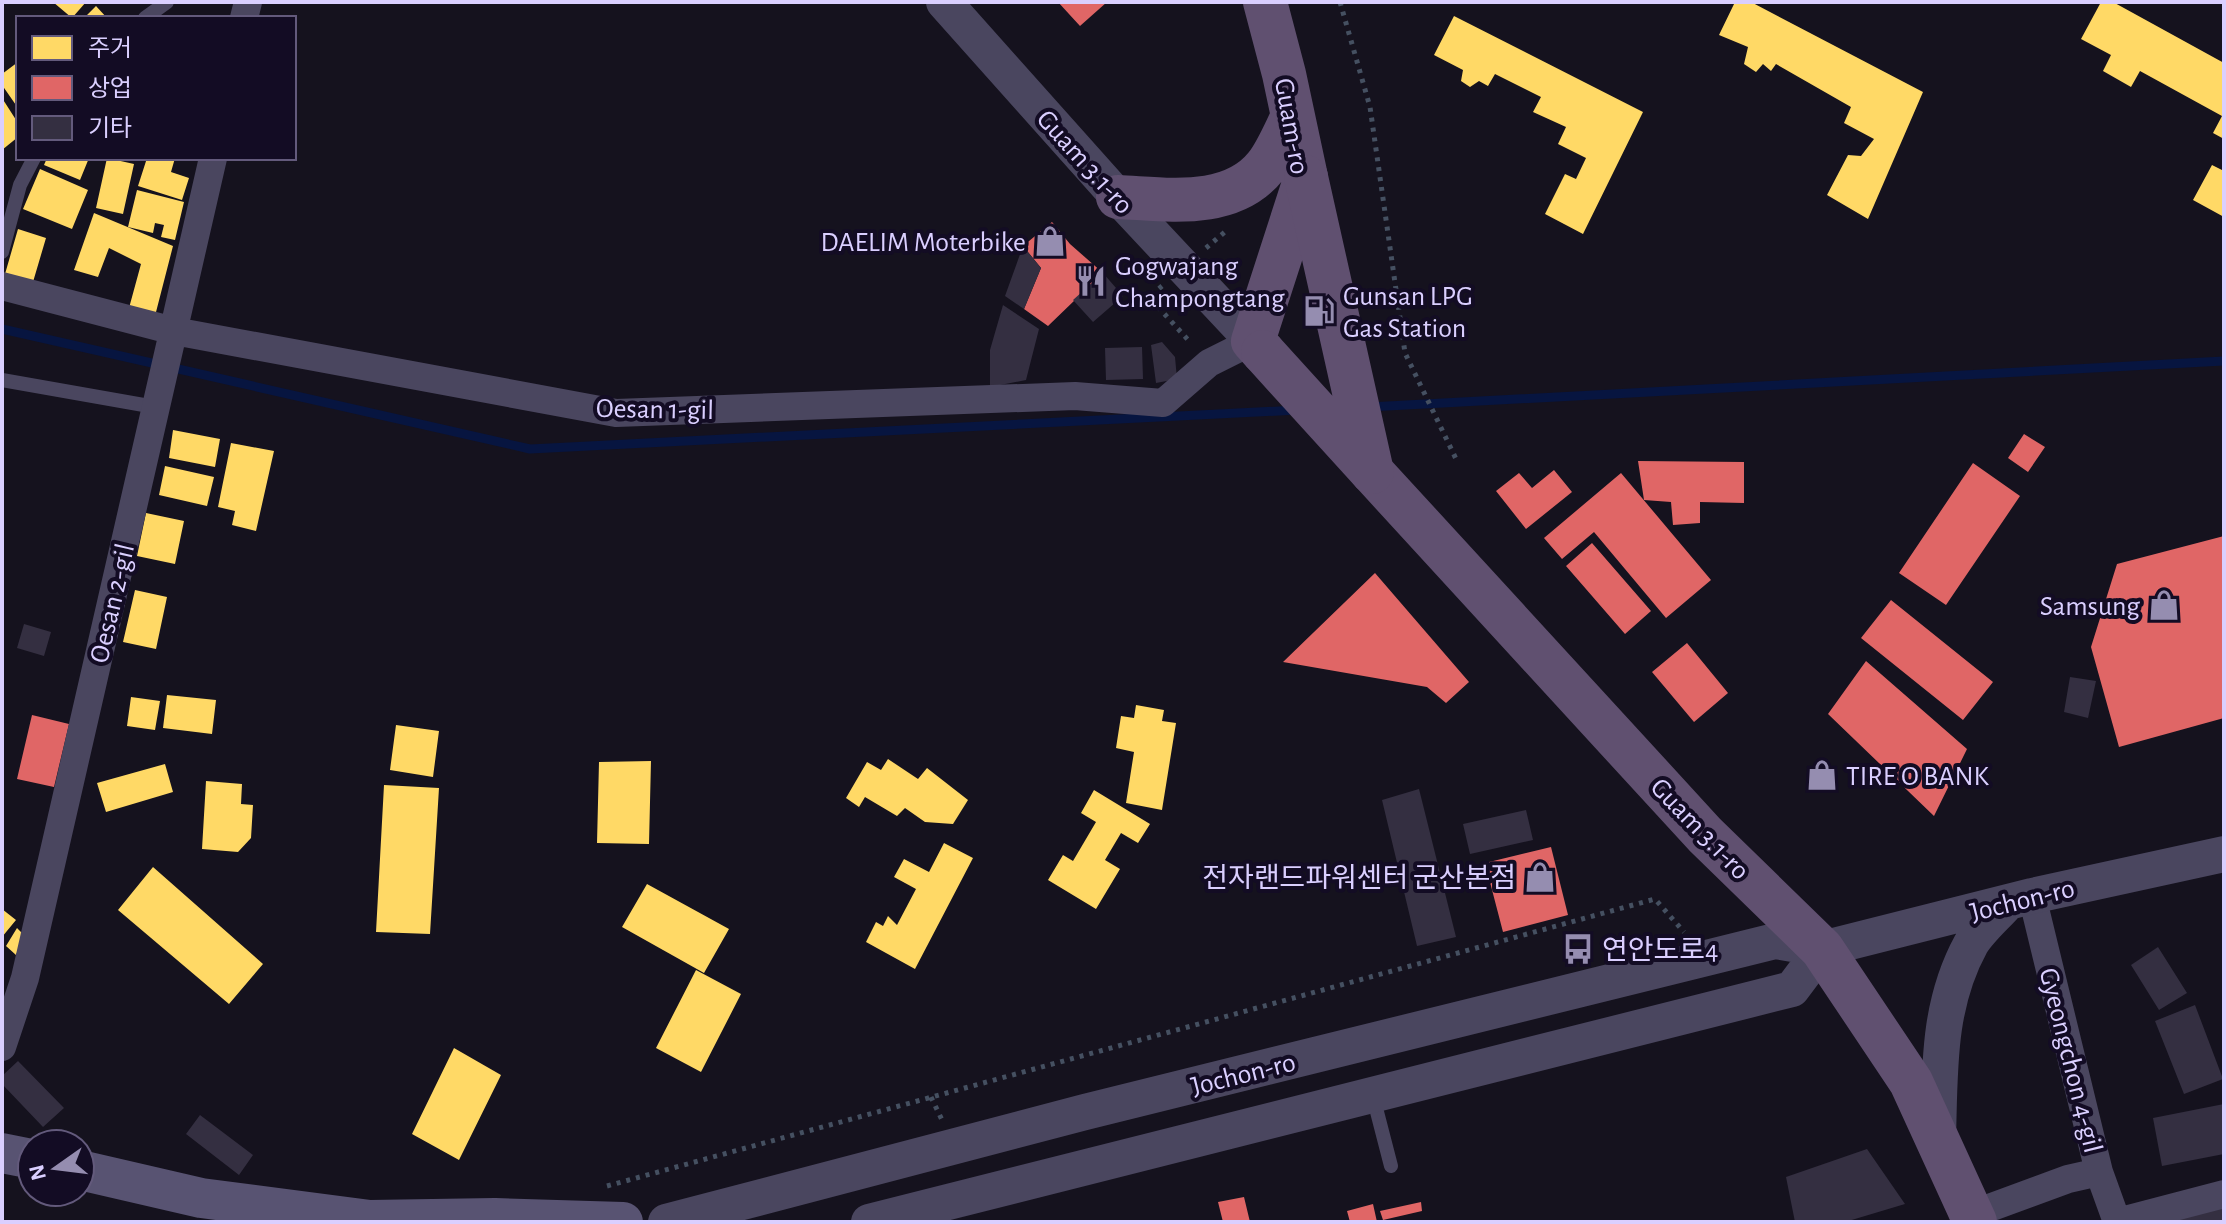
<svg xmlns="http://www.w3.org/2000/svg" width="2226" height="1224" font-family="'Alegreya Sans','Noto Sans KR',sans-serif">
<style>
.homes{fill:#ffd966}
.shops{fill:#e06666}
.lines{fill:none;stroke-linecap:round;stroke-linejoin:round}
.stream{stroke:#071540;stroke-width:9}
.building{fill:#342f41}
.path{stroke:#455061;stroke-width:5;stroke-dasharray:4 6;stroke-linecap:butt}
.service{stroke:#4a465f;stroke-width:14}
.minor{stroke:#4a465f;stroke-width:28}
.tertiary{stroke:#4a465f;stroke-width:36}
.secondary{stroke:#585372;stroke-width:40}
.primary{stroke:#605070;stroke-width:44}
.primary-bridge{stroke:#605070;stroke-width:44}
.labels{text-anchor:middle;stroke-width:8;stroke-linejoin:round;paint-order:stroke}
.street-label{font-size:28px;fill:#dacfff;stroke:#130c24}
.poi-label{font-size:28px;fill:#dacfff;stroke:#130c24;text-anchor:start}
</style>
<rect width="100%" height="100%" fill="#15121e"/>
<path class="homes" d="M53,2H86L72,18Z
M1735,2H1751L1923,92L1868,219L1827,195L1848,155L1861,156L1874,139L1844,123L1851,107L1776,64L1771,71L1763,64L1756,72L1744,64L1748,47L1719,35Z
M2101,2H2113L2224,63V139L2213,133L2222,116L2140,71L2131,87L2103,71L2111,55L2081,39Z
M96,6L107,18H84Z
M1454,16L1643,112L1583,234L1545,214L1565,174L1576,179L1586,158L1558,144L1566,127L1533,112L1541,97L1495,74L1488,86L1479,81L1470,87L1461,81L1463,70L1434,55Z
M18,62V108L2,85V74Z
M2,98L18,123V137L2,150Z
M47,158H89L80,180L44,165Z
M107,158L134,164L123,214L96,208Z
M147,158H175L171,172L189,178L182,200L138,186Z
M2212,165L2224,171V217L2193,200Z
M40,169L88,190L72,229L23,209Z
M137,190L184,202L175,240L161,237L164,225L155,223L153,233L128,227Z
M94,213L173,246L155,316L129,308L141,264L109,248L98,277L74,270Z
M18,229L46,238L33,282L5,274Z
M173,430L220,439L215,467L169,458Z
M231,443L274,451L256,531L232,525L235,511L218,507Z
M165,466L214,477L207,506L159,495Z
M146,513L184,521L175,564L137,556Z
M135,590L167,597L156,649L123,642Z
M167,695L216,700L212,734L163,728Z
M131,697L160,701L155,730L127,726Z
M1136,705L1164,710L1162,721L1176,723L1162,810L1126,803L1134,752L1116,748L1121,716L1134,718Z
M396,725L439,731L433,777L390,770Z
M888,759L918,779L927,768L968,800L953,824L925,822L905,808L897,816L865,797L859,807L846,798L867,762L881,770Z
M651,761L649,844L597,843L599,762Z
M165,764L173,792L106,812L97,783Z
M206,781L242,784L241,804L253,805L251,838L238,852L202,849Z
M384,785L439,788L430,934L376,932Z
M1094,790L1150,824L1138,843L1121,833L1105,860L1120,869L1096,909L1048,880L1063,855L1073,861L1096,822L1081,813Z
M944,843L973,858L915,969L866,942L876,922L883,926L888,916L897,925L916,889L894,877L904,859L929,872Z
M153,867L263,964L229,1004L118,910Z
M647,884L729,929L704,973L622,927Z
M2,909L16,920L2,937Z
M17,928L24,935L16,955L6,946Z
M696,970L741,994L701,1072L656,1048Z
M454,1048L501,1075L459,1160L412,1134Z"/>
<path class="shops" d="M1058,2H1107L1080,26Z
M1052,222L1070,244L1103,273L1048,326L1024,309L1041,268L1023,246Z
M2024,434L2045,447L2028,472L2008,458Z
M1638,461L1744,462V503L1700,502V523L1673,525L1671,502L1644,500Z
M1973,463L2020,496L1946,605L1899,573Z
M1554,470L1572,492L1526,529L1496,491L1519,473L1532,488Z
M1621,473L1711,580L1666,618L1594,532L1562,559L1544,538Z
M2224,536V718L2119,747L2091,647L2117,564Z
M1592,543L1651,611L1625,634L1566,566Z
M1375,573L1469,682L1446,703L1427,687L1283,662Z
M1891,600L1993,682L1963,720L1861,638Z
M1687,643L1728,693L1694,722L1652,672Z
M1866,661L1967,749L1934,816L1828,714Z
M32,715L69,724L54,787L17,779Z
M1551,847L1568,915L1503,932L1485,863Z
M1244,1197L1250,1222H1223L1218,1202Z
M1421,1202L1422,1211L1383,1220L1380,1211Z
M1373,1204L1377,1222H1350L1347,1211Z"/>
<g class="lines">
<path class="stream" d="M2,329L530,449L1298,410
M1369,407L2224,361"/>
</g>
<path class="building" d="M1023,246L1041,268L1024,309L1005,296Z
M1103,273L1123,296L1093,322L1073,300Z
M1003,305L1039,329L1026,380L990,387V350Z
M1162,342L1175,357L1177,379L1156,383L1151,345Z
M1142,347L1143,379L1106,380L1105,348Z
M24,624L51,632L44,656L17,648Z
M2070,677L2096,681L2088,718L2064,712Z
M1419,789L1456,937L1417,946L1382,800Z
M1526,810L1533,840L1470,854L1463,824Z
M2158,947L2187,993L2159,1010L2131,965Z
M2195,1005L2223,1079L2184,1094L2155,1021Z
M18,1061L64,1108L43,1127L2,1084V1076Z
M2224,1104V1154L2162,1166L2153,1118Z
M200,1115L253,1155L239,1175L186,1134Z
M1867,1149L1905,1204L1845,1222H1795L1786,1177Z
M2224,1204V1222H2164Z"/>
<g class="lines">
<path class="path" d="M1340,2L1370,107L1405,353L1457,461
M1206,248L1226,231
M1162,286L1149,297L1190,342
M931,1097L942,1120
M607,1186L1655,899L1684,932"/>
<path class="service" d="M145,18L167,2
M2,252L20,185L34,158
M2,380L155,407
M1381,1097L1376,1108L1391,1166"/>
<path class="minor" d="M244,18L248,2
M2,286L174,331L616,413L1075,396L1163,403L1209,363L1253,341
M2032,896L2099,1172L2117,1222
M2,1047L25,978L213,158
M1973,1214L2068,1179L2099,1172
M2117,1222L2224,1194"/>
<path class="tertiary" d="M944,2L1118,197L1253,341
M1938,1139C1940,1071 1937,1006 1971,944C1980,929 1997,915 2008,902
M666,1222L1085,1112L1775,941L1822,949L2032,896L2224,854
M869,1222L1792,989L1822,949"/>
<path class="secondary" d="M2,1153L32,1159
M80,1170L201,1198L370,1220L495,1218L623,1222"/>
<path class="primary" d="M1118,197C1167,199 1231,210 1266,166C1277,152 1285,132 1293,116
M1263,352L1253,341L1306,177L1284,74L1265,2
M1372,472L1705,835L1822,949L1911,1082L1975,1222"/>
<path class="primary-bridge" d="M1306,177L1372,472
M1263,352L1372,472"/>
</g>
<defs>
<symbol id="shop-bare" viewBox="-9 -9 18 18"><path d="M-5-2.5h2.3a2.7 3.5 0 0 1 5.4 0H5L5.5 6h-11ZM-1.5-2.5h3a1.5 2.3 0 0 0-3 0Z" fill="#958db0" stroke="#130c24" stroke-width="2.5" paint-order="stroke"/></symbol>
<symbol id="restaurant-bare" viewBox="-9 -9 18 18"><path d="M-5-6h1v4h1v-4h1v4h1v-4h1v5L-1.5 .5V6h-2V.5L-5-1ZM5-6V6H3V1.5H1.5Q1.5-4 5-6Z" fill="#958db0" stroke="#130c24" stroke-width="2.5" paint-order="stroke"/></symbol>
<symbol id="fuel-bare" viewBox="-9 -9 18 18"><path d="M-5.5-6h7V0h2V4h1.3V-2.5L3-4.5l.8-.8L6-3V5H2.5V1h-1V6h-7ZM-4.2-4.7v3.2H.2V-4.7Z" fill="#958db0" stroke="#130c24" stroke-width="2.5" paint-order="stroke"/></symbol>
<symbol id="bus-bare" viewBox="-9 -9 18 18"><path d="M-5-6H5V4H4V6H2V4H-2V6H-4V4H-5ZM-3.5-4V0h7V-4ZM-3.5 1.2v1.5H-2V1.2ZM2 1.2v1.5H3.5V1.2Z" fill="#958db0" stroke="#130c24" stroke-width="2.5" paint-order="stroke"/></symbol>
</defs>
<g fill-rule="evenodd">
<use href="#shop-bare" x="1028" y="219" width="44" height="44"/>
<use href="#restaurant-bare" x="1069" y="259" width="44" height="44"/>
<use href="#fuel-bare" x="1297" y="289" width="44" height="44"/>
<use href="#shop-bare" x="2142" y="583" width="44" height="44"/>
<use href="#shop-bare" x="1800" y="753" width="44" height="44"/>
<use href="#shop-bare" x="1518" y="855" width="44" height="44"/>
<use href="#bus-bare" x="1556" y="927" width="44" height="44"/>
</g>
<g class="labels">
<g class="street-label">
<text transform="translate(1293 126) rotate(80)" y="10">Guam-ro</text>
<text transform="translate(1086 161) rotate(48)" y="10">Guam 3.1-ro</text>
<text transform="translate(655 408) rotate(1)" y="10">Oesan 1-gil</text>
<text transform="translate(111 603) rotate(-77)" y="10">Oesan 2-gil</text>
<text transform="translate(1701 828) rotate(46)" y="10">Guam 3.1-ro</text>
<text transform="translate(2022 899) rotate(-14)" y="10">Jochon-ro</text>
<text transform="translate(2072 1060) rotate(76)" y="10">Gyeongchon 4-gil</text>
<text transform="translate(1243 1073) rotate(-14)" y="10">Jochon-ro</text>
</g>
<g class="poi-label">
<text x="1026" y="251" text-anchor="end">DAELIM Moterbike</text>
<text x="1115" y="275">Gogwajang<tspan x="1115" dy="32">Champongtang</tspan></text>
<text x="1343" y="305">Gunsan LPG<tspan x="1343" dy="32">Gas Station</tspan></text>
<text x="2140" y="615" text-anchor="end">Samsung</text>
<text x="1846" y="785">TIRE O BANK</text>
<text x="1516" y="887" text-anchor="end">전자랜드파워센터 군산본점</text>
<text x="1602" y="959">연안도로4</text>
</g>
</g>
<rect width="2226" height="1224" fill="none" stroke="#dacfff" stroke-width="8"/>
<rect x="16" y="16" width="280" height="144" fill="#130c24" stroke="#635a7c" stroke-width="2"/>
<rect x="32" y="36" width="40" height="24" fill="#ffd966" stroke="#635a7c" stroke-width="2"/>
<text x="88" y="56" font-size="24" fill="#dacfff">주거</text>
<rect x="32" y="76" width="40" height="24" fill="#e06666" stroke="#635a7c" stroke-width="2"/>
<text x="88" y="96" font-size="24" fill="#dacfff">상업</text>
<rect x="32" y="116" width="40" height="24" fill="#342f41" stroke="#635a7c" stroke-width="2"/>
<text x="88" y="136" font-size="24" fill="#dacfff">기타</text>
<g transform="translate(56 1168) rotate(256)"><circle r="38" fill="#130c24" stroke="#635a7c" stroke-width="2"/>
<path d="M0-6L14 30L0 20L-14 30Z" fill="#958db0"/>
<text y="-12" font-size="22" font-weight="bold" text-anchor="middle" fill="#dacfff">N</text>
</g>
</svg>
